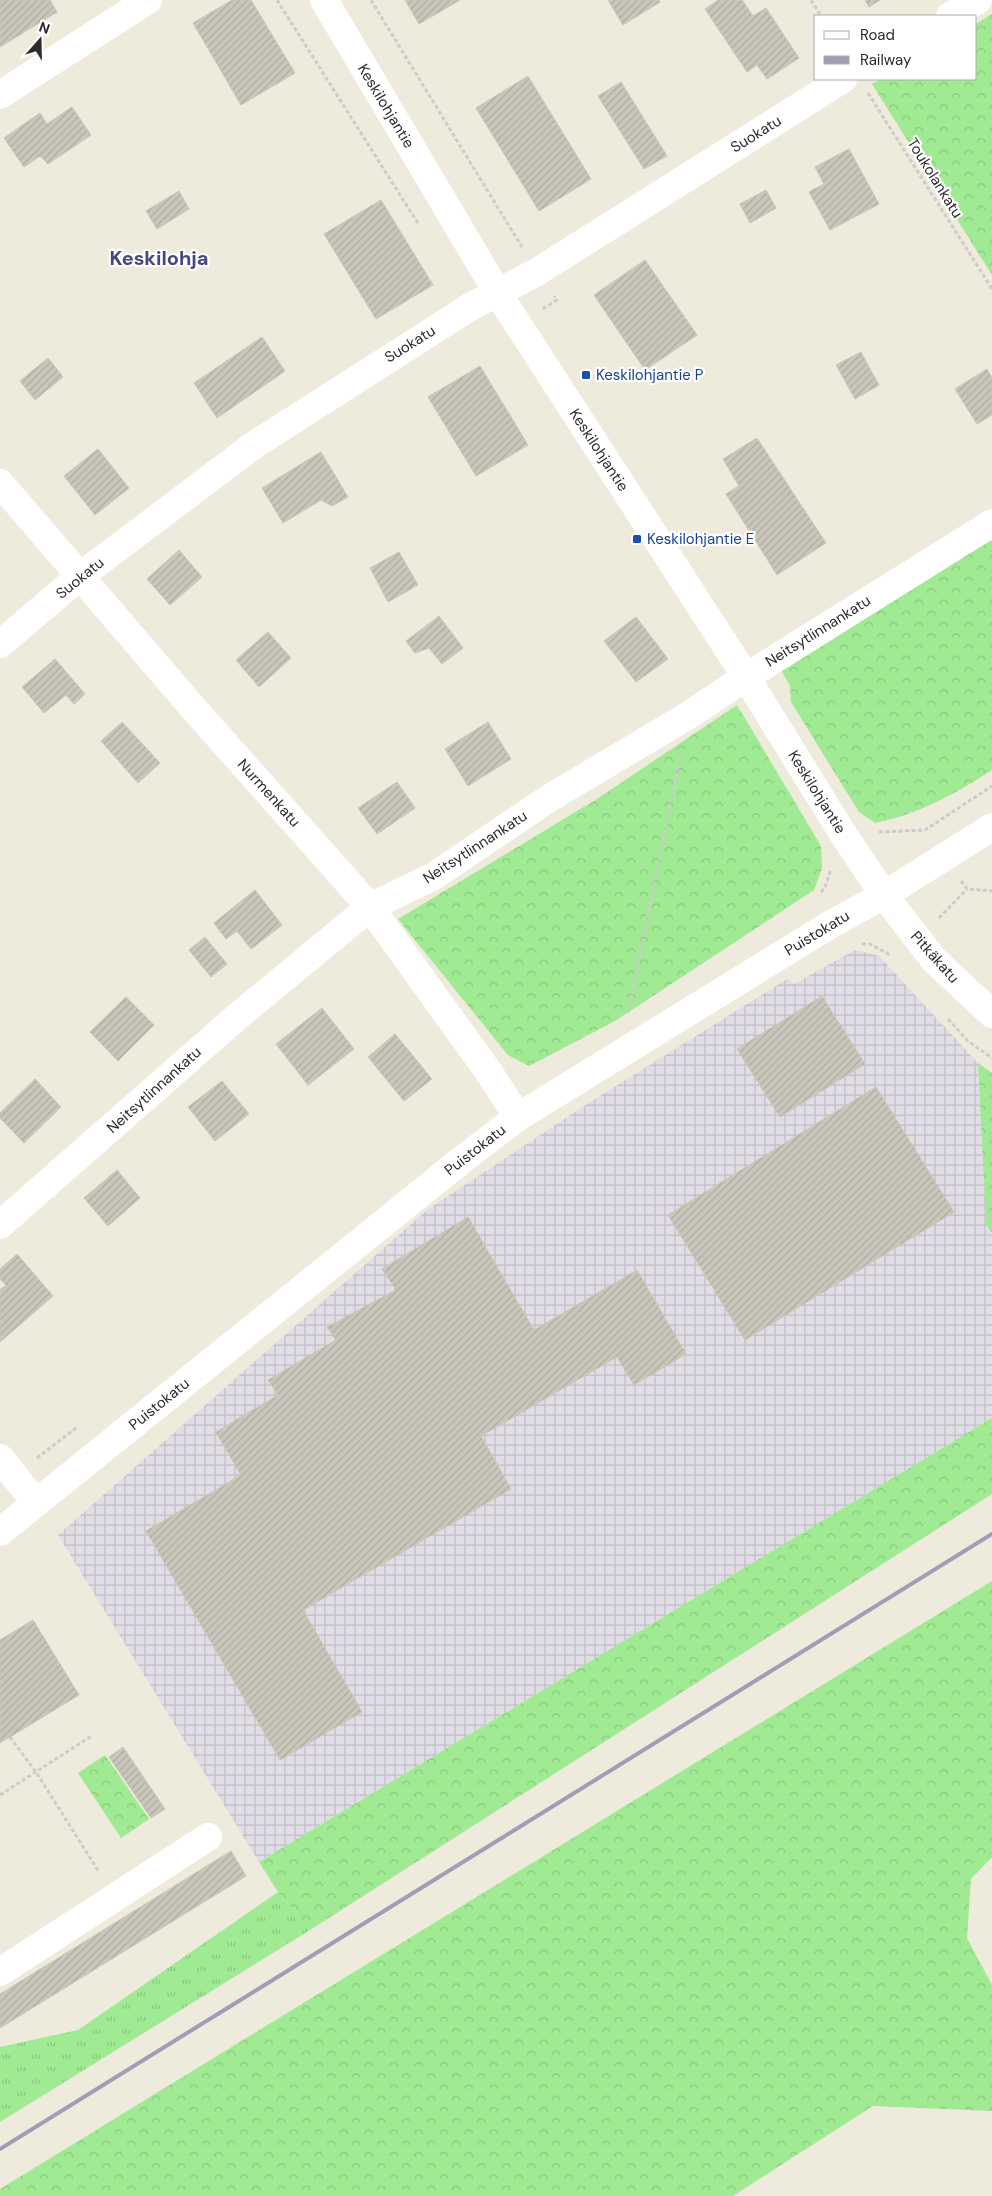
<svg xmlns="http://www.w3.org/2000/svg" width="992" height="2196" font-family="'DM Sans',sans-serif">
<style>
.industrial{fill:url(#industrial-grid)}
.grass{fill:url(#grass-tufts)}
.forest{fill:url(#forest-crowns)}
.building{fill:url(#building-hatch);stroke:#cac7b5}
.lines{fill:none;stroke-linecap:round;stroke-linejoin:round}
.path{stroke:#ccc;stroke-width:3;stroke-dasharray:4 2.5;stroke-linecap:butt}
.minor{stroke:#fff;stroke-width:28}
.rail{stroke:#9f9eb7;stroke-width:4}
.transit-dot{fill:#1a4fb4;stroke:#fff;stroke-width:2}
.labels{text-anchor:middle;stroke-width:4.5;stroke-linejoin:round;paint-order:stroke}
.street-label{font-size:15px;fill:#2b2b2b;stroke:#fff}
.transit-label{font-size:15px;fill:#164399;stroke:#fff;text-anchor:start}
.district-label{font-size:20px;font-weight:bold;fill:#474680;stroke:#fff}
</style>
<defs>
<pattern id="industrial-grid" width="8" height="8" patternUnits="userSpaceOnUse" patternTransform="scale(1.25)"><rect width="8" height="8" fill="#e1dde6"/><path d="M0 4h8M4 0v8" fill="none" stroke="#c1bec5"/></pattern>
<pattern id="grass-tufts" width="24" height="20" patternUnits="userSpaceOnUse" patternTransform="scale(1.25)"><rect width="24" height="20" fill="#9fea93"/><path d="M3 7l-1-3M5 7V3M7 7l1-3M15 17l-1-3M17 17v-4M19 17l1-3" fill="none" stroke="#89c97f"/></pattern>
<pattern id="forest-crowns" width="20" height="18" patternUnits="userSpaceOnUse" patternTransform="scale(1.25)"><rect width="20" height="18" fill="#9fea93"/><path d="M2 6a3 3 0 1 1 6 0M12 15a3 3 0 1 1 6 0" fill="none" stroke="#89c97f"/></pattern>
<pattern id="building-hatch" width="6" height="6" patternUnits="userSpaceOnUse" patternTransform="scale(1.25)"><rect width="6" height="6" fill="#cac6bb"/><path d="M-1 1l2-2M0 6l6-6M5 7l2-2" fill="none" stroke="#aeaaa1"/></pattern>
</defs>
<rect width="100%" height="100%" fill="#eeeadc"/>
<path class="industrial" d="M855,950L879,956L978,1063L986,1223L992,1233V1418L259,1862L58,1535L427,1210L587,1104L787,979L794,984Z"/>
<path class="grass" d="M278,1892L310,1930L0,2122V2047L78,2030Z"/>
<path class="forest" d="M992,14V275L872,84L881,79H976V24Z
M992,540V770C957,793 917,815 875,823L859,812L791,702L790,686L779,666Z
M737,705L821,846L822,868L814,890L615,1021L529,1066L508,1055L398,919L597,799Z
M978,1063L992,1073V1233L986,1224Z
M992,1418V1494L310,1930L278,1892L259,1862Z
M992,1581V1857L971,1879L967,1938L992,1985V2111L873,2106L733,2196H0V2189Z
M105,1755L149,1819L121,1838L78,1773Z"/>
<path class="building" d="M0,0H50L57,12L0,47Z
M232,0H251L295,73L241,105L193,23Z
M405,0H460L419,24Z
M608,0H659L660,2L623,25Z
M718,0H742L753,16L766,8L799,58L767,79L757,65L747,72L705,9Z
M865,0H880L869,7Z
M528,76L591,179L539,211L476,108Z
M621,82L667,156L644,169L598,96Z
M72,107L91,135L48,164L40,156L24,167L4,138L40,113L47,124Z
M849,149L879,204L830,230L809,192L824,184L815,167Z
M766,190L776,208L750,223L740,204Z
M179,191L189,209L157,229L146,211Z
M381,200L433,285L376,319L324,234Z
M645,260L697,335L645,370L594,295Z
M262,337L285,371L217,418L194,383Z
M861,352L879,385L855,399L836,365Z
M48,358L63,377L35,400L20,381Z
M480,366L528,445L476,476L428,397Z
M987,369L992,378V415L977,424L955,389Z
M757,438L826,543L777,575L726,494L739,486L723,459Z
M98,449L129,488L95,515L64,476Z
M321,452L348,497L332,506L321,500L283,523L262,488Z
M179,550L202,577L170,605L147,579Z
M399,552L418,585L388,602L370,568Z
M439,616L463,648L442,664L429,648L415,653L406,641Z
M636,617L668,659L636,682L604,641Z
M268,632L291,658L259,687L236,660Z
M55,659L85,694L74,704L66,695L44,713L22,687Z
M122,722L160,763L138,783L101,741Z
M488,722L511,759L468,786L445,749Z
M397,782L415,808L377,834L358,808Z
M255,890L282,925L251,949L237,931L226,939L214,923Z
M205,937L227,964L211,977L189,950Z
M822,996L865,1064L780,1117L737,1049Z
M126,997L154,1025L118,1061L90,1032Z
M322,1008L354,1049L308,1085L276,1044Z
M395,1034L432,1079L404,1101L368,1057Z
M35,1079L61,1107L24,1143L0,1118V1113Z
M222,1081L249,1114L215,1141L188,1107Z
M876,1087L954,1212L745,1340L668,1215Z
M117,1170L140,1198L108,1226L84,1198Z
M468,1217L534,1330L637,1270L686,1354L634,1385L617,1357L481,1436L511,1489L303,1610L362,1712L280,1760L146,1531L241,1475L216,1432L278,1395L268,1380L336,1340L327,1327L396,1290L382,1269Z
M17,1254L53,1296L0,1342V1290L6,1285L0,1279V1269Z
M33,1620L79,1695L0,1743V1640Z
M123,1747L165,1809L151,1818L109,1757Z
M231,1851L246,1876L0,2028V1994Z"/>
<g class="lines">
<path class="path" d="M277,0L419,225
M371,0L522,247
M811,0L821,16
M868,93L992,289
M543,309L557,300L554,296
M879,832L925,830L992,786
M961,881L967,889L992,891
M821,892L825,888L830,871
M939,918L967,889
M862,944H870L890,955
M628,1013L680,757
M948,1019L968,1041L992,1058
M37,1458L76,1428
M10,1737L36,1772L99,1872
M0,1795L93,1735"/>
<path class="minor" d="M324,0L497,292L746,677L843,834L884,895L934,960L992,1014
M950,16L978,0
M0,95L148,0
M0,483L194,709L370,907L488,1071L518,1117
M0,644L79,577L254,445L470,307L537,272L843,79
M0,1225L238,1016L370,907L434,876L548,799L689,715L746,677L992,523
M0,1458L36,1503
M0,1532L463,1159L518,1117L828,926L884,895L992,827
M0,1972L208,1837"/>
<path class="rail" d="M0,2149L992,1534"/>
</g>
<g class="transit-dot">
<rect x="581" y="370" width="10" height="10" rx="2.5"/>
<rect x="632" y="534" width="10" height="10" rx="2.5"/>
</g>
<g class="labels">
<g class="street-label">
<text transform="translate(386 106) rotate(59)" y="5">Keskilohjantie</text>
<text transform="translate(756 134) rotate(-32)" y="5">Suokatu</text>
<text transform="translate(935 178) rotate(58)" y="5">Toukolankatu</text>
<text transform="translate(410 344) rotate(-32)" y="5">Suokatu</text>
<text transform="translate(599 450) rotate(57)" y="5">Keskilohjantie</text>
<text transform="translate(80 578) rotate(-39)" y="5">Suokatu</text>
<text transform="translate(818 631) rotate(-32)" y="5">Neitsytlinnankatu</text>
<text transform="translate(817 792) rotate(58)" y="5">Keskilohjantie</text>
<text transform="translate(269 793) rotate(48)" y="5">Nurmenkatu</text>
<text transform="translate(475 847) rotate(-33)" y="5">Neitsytlinnankatu</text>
<text transform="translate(817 933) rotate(-31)" y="5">Puistokatu</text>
<text transform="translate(935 957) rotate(48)" y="5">Pitkäkatu</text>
<text transform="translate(154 1090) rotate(-42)" y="5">Neitsytlinnankatu</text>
<text transform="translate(475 1150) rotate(-38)" y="5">Puistokatu</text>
<text transform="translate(159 1404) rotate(-39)" y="5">Puistokatu</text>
</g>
<g class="transit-label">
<text x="596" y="380">Keskilohjantie P</text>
<text x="647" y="544">Keskilohjantie E</text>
</g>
<g class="district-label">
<text x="159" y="265">Keskilohja</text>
</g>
</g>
<rect x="814" y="15" width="162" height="65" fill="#ffffff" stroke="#aaaaaa"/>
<rect x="824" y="31" width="25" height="8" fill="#ffffff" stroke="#aaaaaa"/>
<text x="860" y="40" font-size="15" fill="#2b2b2b">Road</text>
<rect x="824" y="56" width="25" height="8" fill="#9f9eb7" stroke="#aaaaaa"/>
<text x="860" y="65" font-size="15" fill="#2b2b2b">Railway</text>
<g transform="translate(40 40) rotate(20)" stroke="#ffffff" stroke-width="4" paint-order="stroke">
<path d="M0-4L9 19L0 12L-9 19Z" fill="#2b2b2b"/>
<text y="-8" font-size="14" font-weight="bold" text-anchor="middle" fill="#2b2b2b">N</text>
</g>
</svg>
